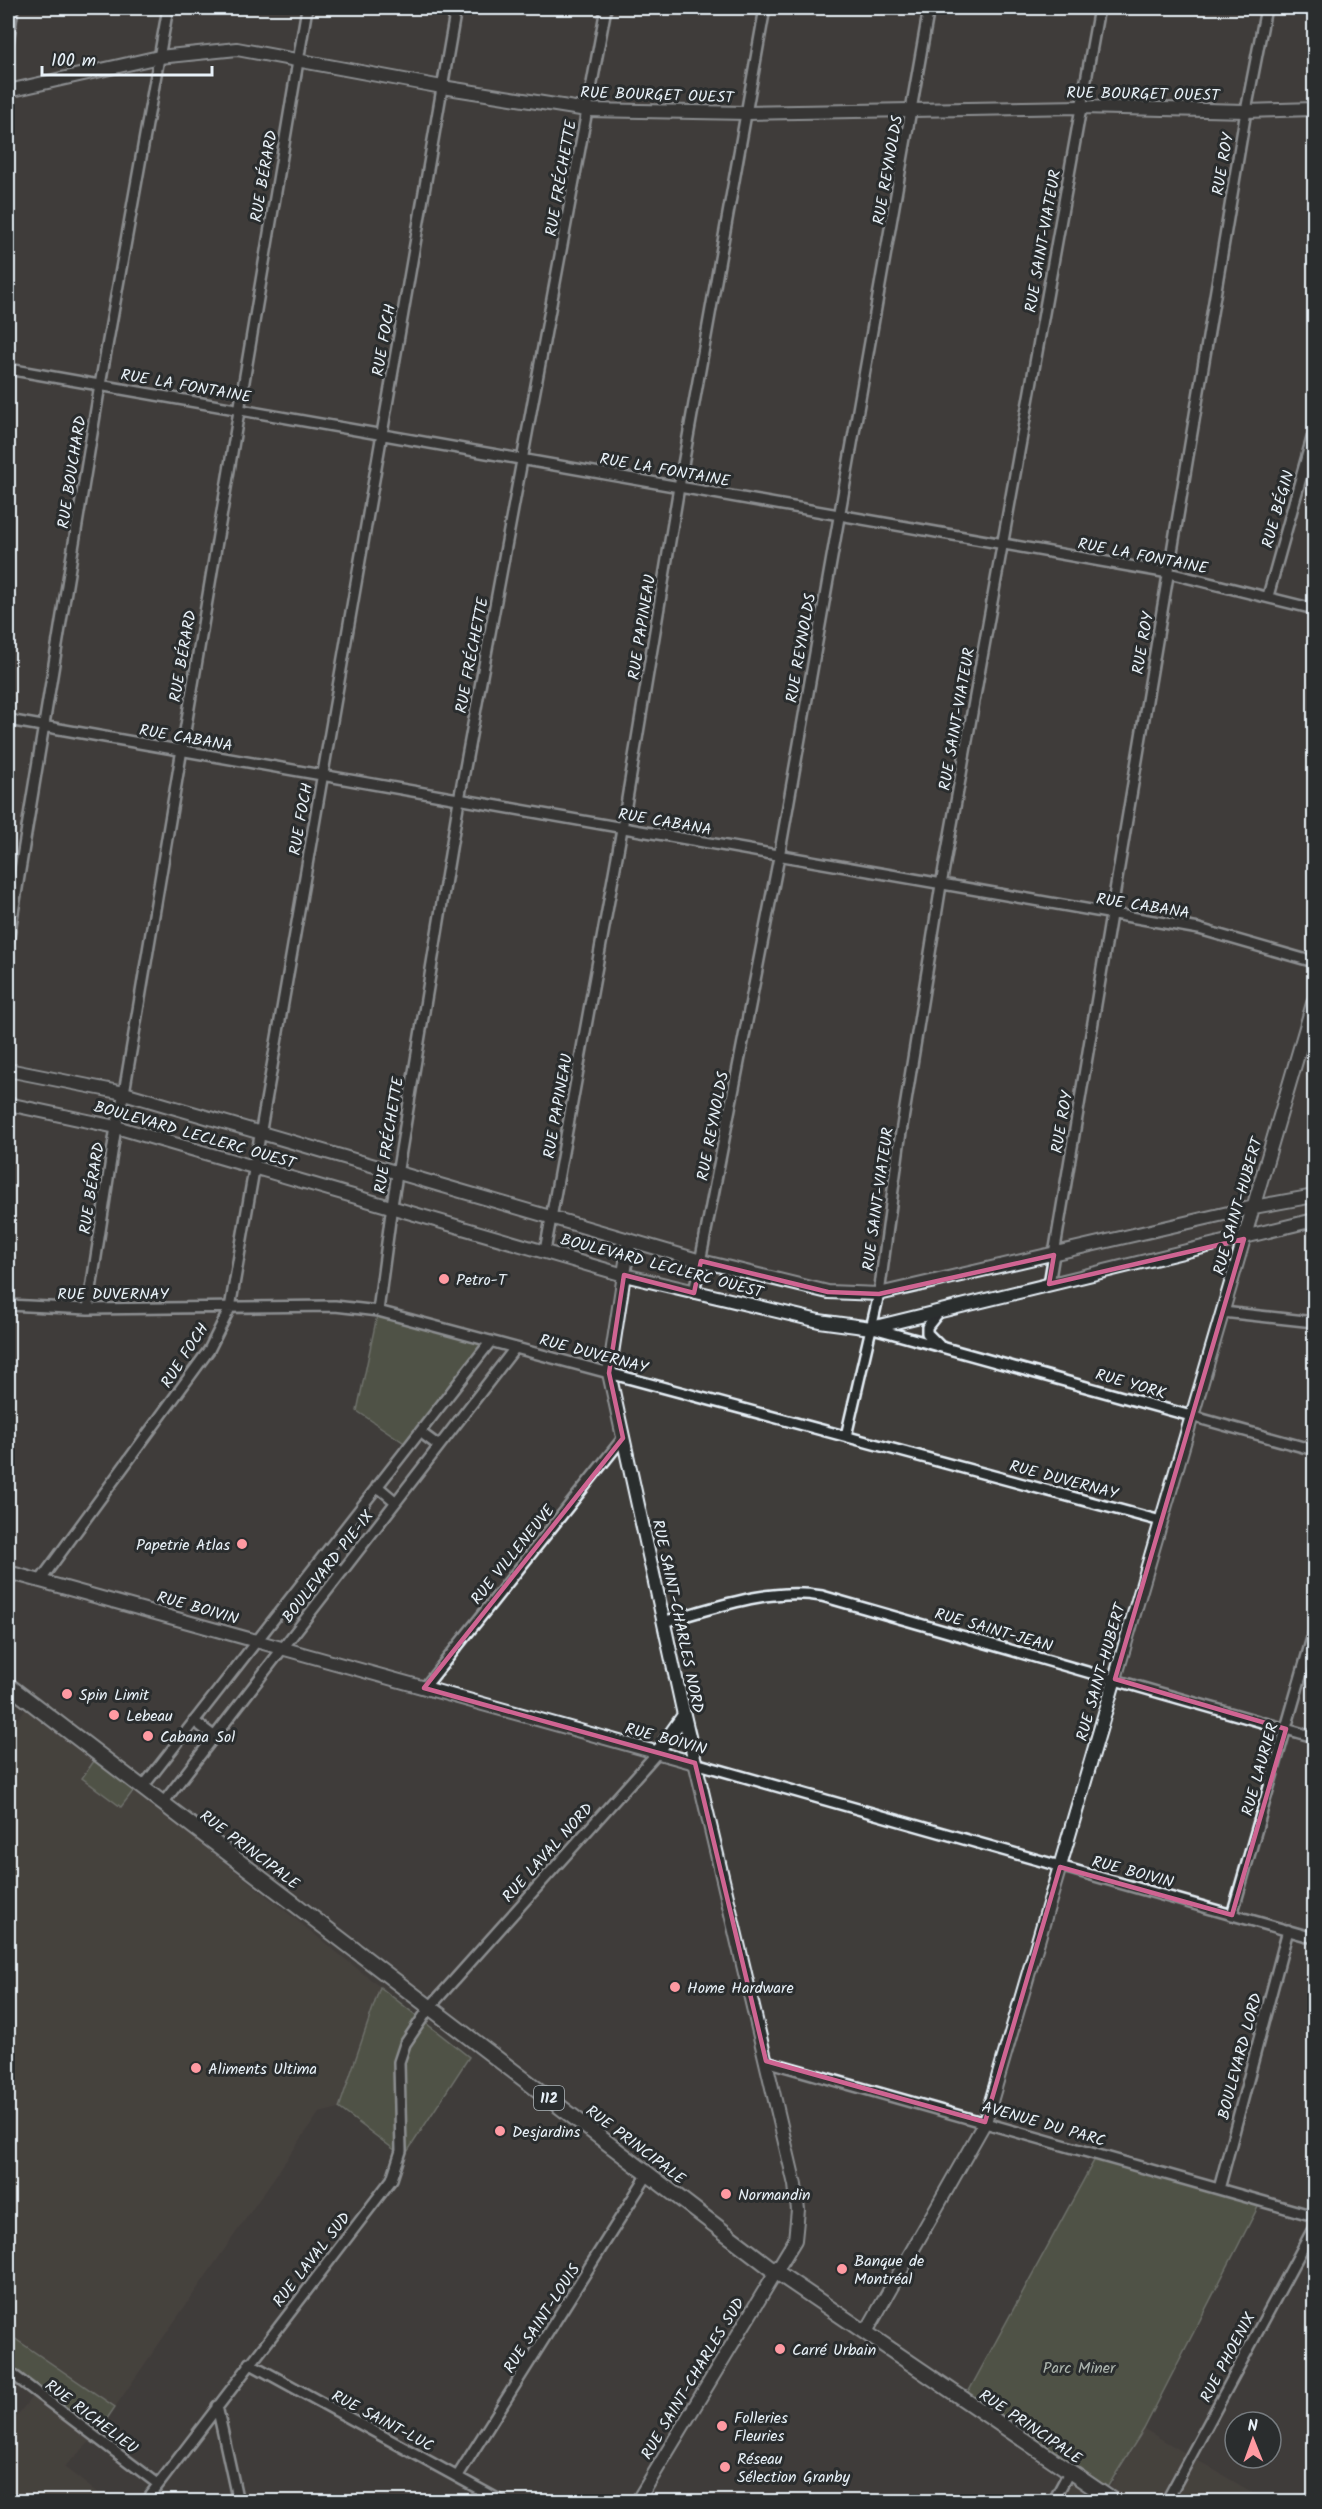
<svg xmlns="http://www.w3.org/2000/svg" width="1322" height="2509" font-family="Kalam,sans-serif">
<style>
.built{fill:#4e4842}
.green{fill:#646e55;stroke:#a6b0a6;stroke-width:1.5}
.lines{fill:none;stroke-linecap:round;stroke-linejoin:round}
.street-casing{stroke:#e8f1f8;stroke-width:14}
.secondary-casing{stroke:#e8f1f8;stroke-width:16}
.primary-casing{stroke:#e8f1f8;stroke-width:18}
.street{stroke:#2a2d2e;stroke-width:9}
.secondary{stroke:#2a2d2e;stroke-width:12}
.primary{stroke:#2a2d2e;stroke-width:14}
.marked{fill:none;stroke:#cf6492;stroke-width:4.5;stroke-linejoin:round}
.poi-dot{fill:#ff9aa2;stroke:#2a2d2e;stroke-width:2}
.labels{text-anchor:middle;stroke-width:6;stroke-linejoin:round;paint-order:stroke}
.shield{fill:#2a2d2e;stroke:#afb6bb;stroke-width:1.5}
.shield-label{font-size:15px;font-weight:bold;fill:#e8f1f8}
.street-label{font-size:16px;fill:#e8f1f8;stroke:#2a2d2e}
.poi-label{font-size:16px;fill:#e8f1f8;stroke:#2a2d2e;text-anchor:start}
.park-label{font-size:16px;fill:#adb6af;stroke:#2a2d2e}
</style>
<rect width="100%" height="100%" fill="#3f3d3a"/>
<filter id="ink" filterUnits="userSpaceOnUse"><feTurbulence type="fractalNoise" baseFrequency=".0167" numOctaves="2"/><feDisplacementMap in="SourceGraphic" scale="12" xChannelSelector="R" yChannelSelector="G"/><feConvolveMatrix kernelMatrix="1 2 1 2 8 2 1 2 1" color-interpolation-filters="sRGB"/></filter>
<g filter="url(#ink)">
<path class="built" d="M26,1709L94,1761L83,1778L121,1807L134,1790L380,1987L339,2108L319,2113L115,2407L8,2334V1730Z
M35,2393L94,2438L64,2467L108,2501H8V2427Z
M1144,2429L1267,2501L1060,2502L1072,2481L1103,2499Z"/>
<path class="green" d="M378,1311L491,1341L409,1446L357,1411Z
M94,1761L134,1790L121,1807L82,1778Z
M380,1987L469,2057L404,2157L339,2108Z
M1095,2159L1260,2203L1144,2429L1103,2494L964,2400Z
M8,2334L115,2407L94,2438L8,2372Z"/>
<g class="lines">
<defs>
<path id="street" d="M8,43L13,8
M8,369L1169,573L1314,609
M1268,596L1314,431
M8,720L1199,929L1314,962
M8,943L100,385L168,8
M545,1251L622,829L679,487L765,8
M1049,1284L1246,111L1266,8
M694,1293L779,857L929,8
M8,1305L88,1309L335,1306L378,1311L1161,1521
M88,1309L116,1127L124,1093L307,8
M378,1311L392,1205L459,800L606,8
M939,1312L927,1327V1333L939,1345
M1223,1312L1314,1322
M873,1328L1314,1450
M420,1432L439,1446
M846,1436L879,1294L899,1145L941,885L1099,8
M377,1486L396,1502
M322,1558L342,1572
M40,1581L209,1350L230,1308L456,8
M663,1622C715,1608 768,1587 822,1596L1314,1737
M424,1688L623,1438
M194,1721L215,1737
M695,1763L1314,1938
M142,1788L491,1341
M163,1803L515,1348
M1232,1915L1314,1631
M766,2061L1314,2216
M1219,2189L1288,1930
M249,2363L503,2502
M8,2371L158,2484
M217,2406L238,2502
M457,2477L648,2174
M145,2502L392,2179L401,2151L399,2062L405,2044L430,2007L657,1753
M1053,2502L1069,2472
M1166,2502L1314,2227"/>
<path id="secondary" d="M8,91L159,57L237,49L442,87L587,110L747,113L1081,107L1246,111L1314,109
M8,1070L124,1093L701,1261L828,1292L879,1294L1254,1207L1314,1196
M8,1104L116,1127L624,1275L819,1321L871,1328L1314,1220
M629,1242L609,1373L684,1715L795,2185L798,2210L795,2240L637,2502
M8,1572L695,1763
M657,1753L684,1715
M866,2332L985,2122L1314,1000"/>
<path id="primary" d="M8,1685L775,2271L1115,2502"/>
</defs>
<use href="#street" class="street-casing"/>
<use href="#secondary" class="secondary-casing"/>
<use href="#primary" class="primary-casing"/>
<use href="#street" class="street"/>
<use href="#secondary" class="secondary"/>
<use href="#primary" class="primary"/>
</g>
</g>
<path d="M0 0H1322V2509H0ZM1244,1239L1115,1679L1286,1729L1232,1915L1060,1867L985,2122L766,2061L695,1763L424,1688L623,1438L609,1373L624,1275L694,1293L701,1261L828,1292L879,1294L1054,1255L1049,1284Z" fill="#3f3d3a" fill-opacity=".55" fill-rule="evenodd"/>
<path class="marked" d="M1244,1239L1115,1679L1286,1729L1232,1915L1060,1867L985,2122L766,2061L695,1763L424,1688L623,1438L609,1373L624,1275L694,1293L701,1261L828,1292L879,1294L1054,1255L1049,1284Z"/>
<g class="poi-dot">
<circle cx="444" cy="1279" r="6"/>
<circle cx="242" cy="1544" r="6"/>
<circle cx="67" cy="1694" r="6"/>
<circle cx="114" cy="1715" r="6"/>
<circle cx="148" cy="1736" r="6"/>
<circle cx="675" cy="1987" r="6"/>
<circle cx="196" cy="2068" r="6"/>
<circle cx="500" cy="2131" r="6"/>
<circle cx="726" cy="2194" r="6"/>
<circle cx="842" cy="2269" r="6"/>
<circle cx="780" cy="2349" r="6"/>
<circle cx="722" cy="2426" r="6"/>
<circle cx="725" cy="2467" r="6"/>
</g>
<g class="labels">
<rect class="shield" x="534" y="2086" width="30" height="24" rx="4.5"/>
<g class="shield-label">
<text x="549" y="2103">112</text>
</g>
<g class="street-label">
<text transform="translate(1143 93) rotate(1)" y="6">RUE BOURGET OUEST</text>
<text transform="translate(657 94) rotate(2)" y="6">RUE BOURGET OUEST</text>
<text transform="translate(1222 164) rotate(-80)" y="6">RUE ROY</text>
<text transform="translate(887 170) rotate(-80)" y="6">RUE REYNOLDS</text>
<text transform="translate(263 176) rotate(-80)" y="6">RUE BÉRARD</text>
<text transform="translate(560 178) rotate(-80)" y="6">RUE FRÉCHETTE</text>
<text transform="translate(1042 241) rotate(-80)" y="6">RUE SAINT-VIATEUR</text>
<text transform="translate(383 340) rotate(-80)" y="6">RUE FOCH</text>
<text transform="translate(186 385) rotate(10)" y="6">RUE LA FONTAINE</text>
<text transform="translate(665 469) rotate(10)" y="6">RUE LA FONTAINE</text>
<text transform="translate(71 472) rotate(-81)" y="6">RUE BOUCHARD</text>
<text transform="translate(1277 509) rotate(-74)" y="6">RUE BÉGIN</text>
<text transform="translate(1143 555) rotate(11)" y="6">RUE LA FONTAINE</text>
<text transform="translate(641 627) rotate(-81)" y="6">RUE PAPINEAU</text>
<text transform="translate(1142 643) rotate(-80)" y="6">RUE ROY</text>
<text transform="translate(800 648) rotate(-80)" y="6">RUE REYNOLDS</text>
<text transform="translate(471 655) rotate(-79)" y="6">RUE FRÉCHETTE</text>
<text transform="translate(182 656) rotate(-80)" y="6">RUE BÉRARD</text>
<text transform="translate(956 719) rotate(-80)" y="6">RUE SAINT-VIATEUR</text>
<text transform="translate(186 737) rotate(10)" y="6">RUE CABANA</text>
<text transform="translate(300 819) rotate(-80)" y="6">RUE FOCH</text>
<text transform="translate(665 821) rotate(10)" y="6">RUE CABANA</text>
<text transform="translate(1143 905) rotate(9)" y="6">RUE CABANA</text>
<text transform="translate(557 1106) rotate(-80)" y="6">RUE PAPINEAU</text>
<text transform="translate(1061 1122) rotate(-80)" y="6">RUE ROY</text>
<text transform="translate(712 1126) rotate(-79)" y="6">RUE REYNOLDS</text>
<text transform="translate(195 1134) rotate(16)" y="6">BOULEVARD LECLERC OUEST</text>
<text transform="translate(388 1135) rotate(-81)" y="6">RUE FRÉCHETTE</text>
<text transform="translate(91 1188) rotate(-81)" y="6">RUE BÉRARD</text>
<text transform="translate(877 1199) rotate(-82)" y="6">RUE SAINT-VIATEUR</text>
<text transform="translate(1237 1206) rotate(-74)" y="6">RUE SAINT-HUBERT</text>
<text transform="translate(662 1265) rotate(15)" y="6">BOULEVARD LECLERC OUEST</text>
<text x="113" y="1299">RUE DUVERNAY</text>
<text transform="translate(594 1353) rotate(15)" y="6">RUE DUVERNAY</text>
<text transform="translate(184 1355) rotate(-57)" y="6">RUE FOCH</text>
<text transform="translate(1131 1383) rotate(16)" y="6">RUE YORK</text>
<text transform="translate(1064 1479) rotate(15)" y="6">RUE DUVERNAY</text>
<text transform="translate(512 1554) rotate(-51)" y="6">RUE VILLENEUVE</text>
<text transform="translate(327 1566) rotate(-52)" y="6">BOULEVARD PIE-IX</text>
<text transform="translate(198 1607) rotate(16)" y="6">RUE BOIVIN</text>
<text transform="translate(679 1616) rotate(78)" y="6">RUE SAINT-CHARLES NORD</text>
<text transform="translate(994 1629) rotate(16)" y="6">RUE SAINT-JEAN</text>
<text transform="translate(1100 1672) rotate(-74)" y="6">RUE SAINT-HUBERT</text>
<text transform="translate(666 1738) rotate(15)" y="6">RUE BOIVIN</text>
<text transform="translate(1259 1769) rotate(-74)" y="6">RUE LAURIER</text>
<text transform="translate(250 1849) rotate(37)" y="6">RUE PRINCIPALE</text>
<text transform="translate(547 1852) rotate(-48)" y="6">RUE LAVAL NORD</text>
<text transform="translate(1133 1871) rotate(15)" y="6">RUE BOIVIN</text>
<text transform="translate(1239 2056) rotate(-75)" y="6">BOULEVARD LORD</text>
<text transform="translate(1044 2123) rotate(16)" y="6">AVENUE DU PARC</text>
<text transform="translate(636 2144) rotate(37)" y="6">RUE PRINCIPALE</text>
<text transform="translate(311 2259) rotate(-52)" y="6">RUE LAVAL SUD</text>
<text transform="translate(541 2318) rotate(-57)" y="6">RUE SAINT-LOUIS</text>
<text transform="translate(1227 2357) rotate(-62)" y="6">RUE PHOENIX</text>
<text transform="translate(692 2378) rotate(-59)" y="6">RUE SAINT-CHARLES SUD</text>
<text transform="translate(92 2416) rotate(37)" y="6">RUE RICHELIEU</text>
<text transform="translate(383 2420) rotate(28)" y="6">RUE SAINT-LUC</text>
<text transform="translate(1031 2426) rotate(34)" y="6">RUE PRINCIPALE</text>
</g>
<g class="poi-label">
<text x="456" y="1285">Petro-T</text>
<text x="230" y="1550" text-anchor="end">Papetrie Atlas</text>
<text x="79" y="1700">Spin Limit</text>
<text x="126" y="1721">Lebeau</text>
<text x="160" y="1742">Cabana Sol</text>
<text x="687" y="1993">Home Hardware</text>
<text x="208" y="2074">Aliments Ultima</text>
<text x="512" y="2137">Desjardins</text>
<text x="738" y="2200">Normandin</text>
<text x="854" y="2266">Banque de<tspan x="854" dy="18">Montréal</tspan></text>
<text x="792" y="2355">Carré Urbain</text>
<text x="734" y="2423">Folleries<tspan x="734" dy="18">Fleuries</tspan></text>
<text x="737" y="2464">Réseau<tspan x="737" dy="18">Sélection Granby</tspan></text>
</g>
<g class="park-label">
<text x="1079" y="2373">Parc Miner</text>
</g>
</g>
<rect width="1322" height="2509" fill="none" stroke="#2a2d2e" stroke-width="30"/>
<rect x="15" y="15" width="1292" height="2479" fill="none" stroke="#e8f1f8" stroke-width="2" filter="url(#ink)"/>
<g transform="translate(1253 2440) rotate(359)"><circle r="28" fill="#2a2d2e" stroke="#767b7f" stroke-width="1.5"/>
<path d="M0-4.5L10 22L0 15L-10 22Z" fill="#ff9aa2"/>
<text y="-9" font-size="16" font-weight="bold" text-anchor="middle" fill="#e8f1f8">N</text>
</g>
<path d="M42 66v9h170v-9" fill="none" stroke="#e8f1f8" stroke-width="3"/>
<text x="51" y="66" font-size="18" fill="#e8f1f8" stroke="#2a2d2e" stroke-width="4.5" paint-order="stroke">100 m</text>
</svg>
